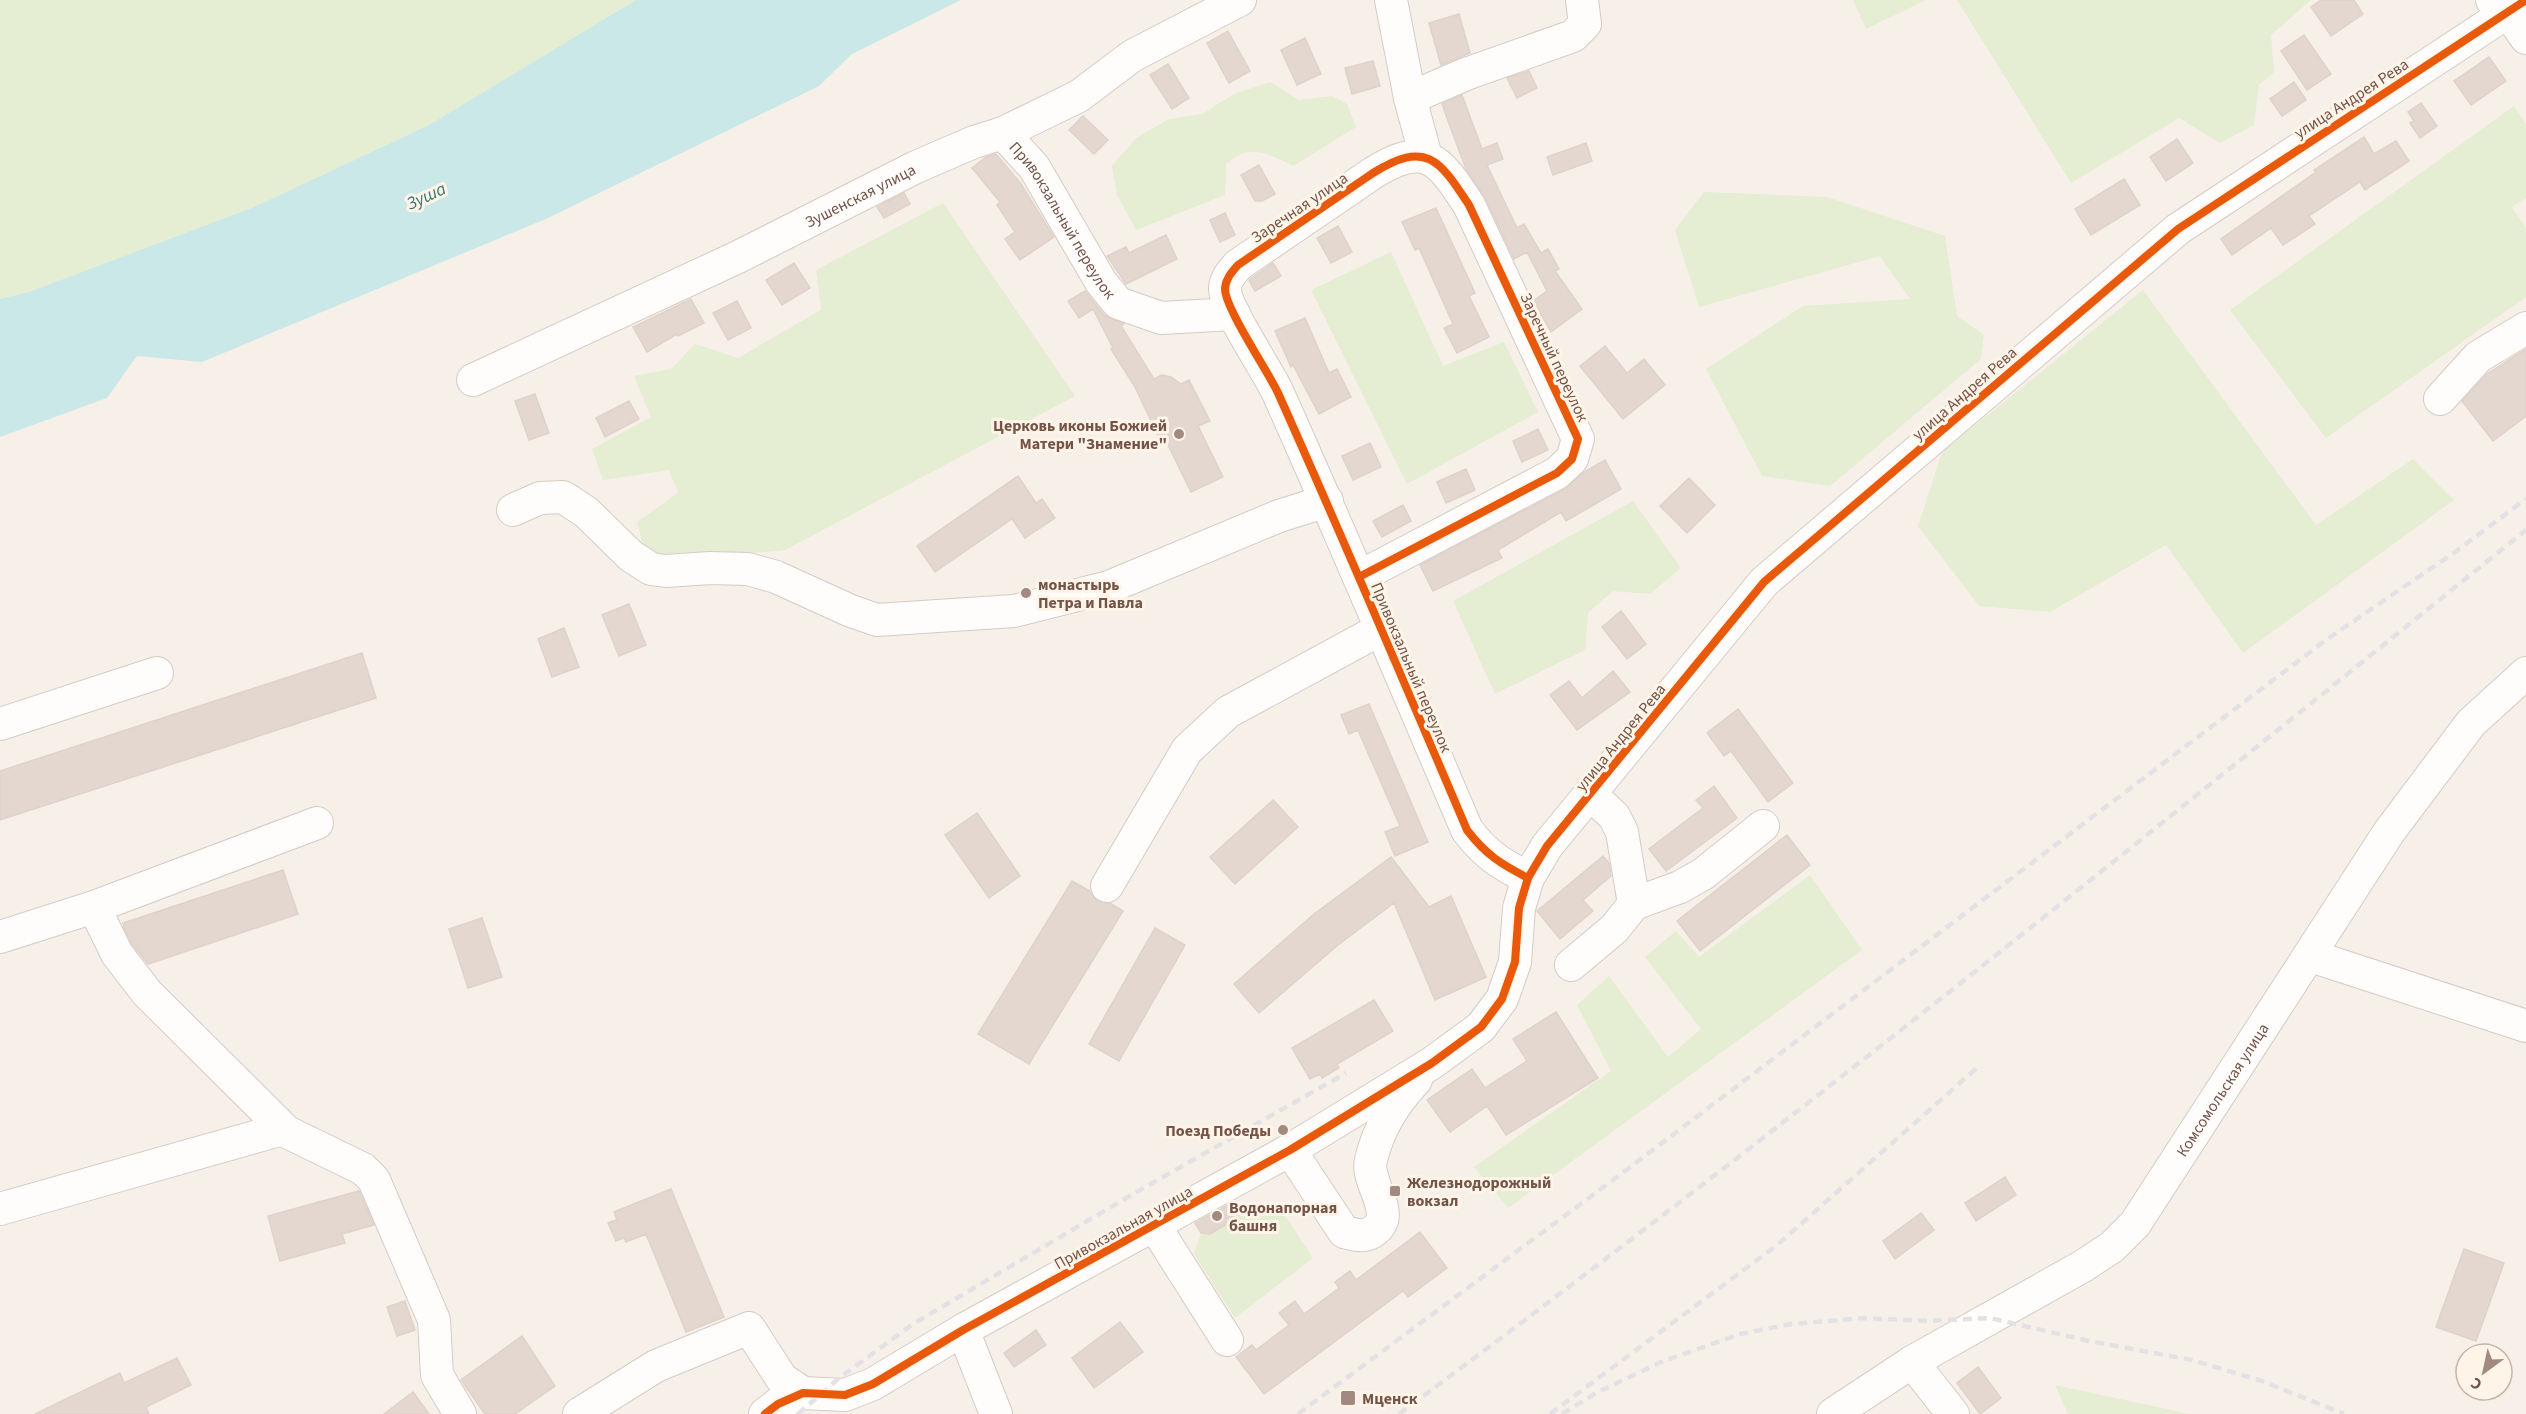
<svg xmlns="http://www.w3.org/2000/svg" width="2526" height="1414" font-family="'Source Sans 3',sans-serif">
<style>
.green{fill:#e5edd2}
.water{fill:#cae8e7}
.building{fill:#e3d7d0;stroke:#dfd2ca;stroke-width:1.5}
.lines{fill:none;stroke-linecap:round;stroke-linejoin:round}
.minor-casing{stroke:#d5cbc6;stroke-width:34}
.minor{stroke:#fefdfc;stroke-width:32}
.rail{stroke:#e3e1e4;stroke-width:4.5;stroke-dasharray:9 6;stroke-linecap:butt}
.cycleway-casing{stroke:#fff4e8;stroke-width:11}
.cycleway{stroke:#e8590c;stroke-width:8}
.poi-dot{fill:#a28a80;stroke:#fff4e8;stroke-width:2}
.labels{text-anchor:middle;stroke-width:6;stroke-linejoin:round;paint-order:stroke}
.street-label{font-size:16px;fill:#745348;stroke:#fff4e8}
.poi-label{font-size:16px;font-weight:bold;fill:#745348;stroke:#fff4e8;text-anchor:start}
.water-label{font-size:18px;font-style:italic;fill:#3c767b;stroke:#fff4e8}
</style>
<rect width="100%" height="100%" fill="#f7f0e8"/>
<path class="green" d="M0,0H636L429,125L254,207L29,292L0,299Z
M1853,0H1926L1866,29Z
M1957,0H2311L2271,35L2274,72L2259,85L2254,125L2220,143L2179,118L2071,183Z
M1270,82L1299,100L1332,96L1347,104L1356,127L1293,166C1268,154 1250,142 1226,164L1225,195L1136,230L1117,195L1112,166L1136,138L1169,119L1202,114L1234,94Z
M2514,106L2526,125V198L2512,207L2526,229V297L2326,438L2230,310Z
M1704,192L1827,197L1945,236L1957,316L1984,335L1981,359L1830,486L1762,476L1706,369L1803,306L1910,299L1880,256L1699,307L1675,230Z
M943,203L1075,396L785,550L672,561L645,553L637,522L678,493L669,470L603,480L592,449L651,417L634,376L671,369L695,344L738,358L821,310L816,270Z
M1391,252L1443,366L1504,342L1538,412L1407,484L1311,290Z
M2143,290L2316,525L2413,459L2454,500L2243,653L2166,545L2050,612L1979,606L1918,526L1942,452Z
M1633,501L1681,568L1650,594L1613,591L1588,613L1585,650L1495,694L1453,601Z
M1810,875L1862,950L1508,1208L1474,1167L1611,1071L1577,1005L1609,976L1668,1057L1701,1029L1645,957L1676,931L1699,957Z
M1280,1208L1313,1258L1235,1318L1194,1254L1201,1233L1210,1234L1237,1219L1240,1209Z
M2055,1385L2190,1414H2068Z"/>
<path class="water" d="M636,0H961L852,54L819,86L548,218L202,362L137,356L107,398L0,437V299L29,292L254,207L429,125Z"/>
<path class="building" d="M2321,0H2354L2363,14L2331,36L2311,7Z
M1459,14L1470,53L1441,65L1429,23Z
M1228,31L1250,71L1229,83L1207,43Z
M2304,35L2331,74L2307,90L2281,51Z
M1305,38L1321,74L1297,85L1281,50Z
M2489,57L2506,81L2471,105L2454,81Z
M1373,61L1380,86L1352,94L1345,68Z
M1168,64L1189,98L1172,109L1150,75Z
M1529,71L1537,88L1517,98L1507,78Z
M2294,82L2306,100L2282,116L2270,99Z
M1462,95L1482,149L1497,143L1503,159L1487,165L1517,228L1524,224L1541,253L1548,249L1559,269L1555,271L1582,309L1551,332L1533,301L1547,291L1527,252L1514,259L1485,197L1466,169L1458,148L1442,104Z
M2421,103L2437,126L2420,138L2410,123L2414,121L2408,112Z
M1083,116L1108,140L1094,154L1069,130Z
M2364,137L2374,154L2396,141L2409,161L2365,190L2360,182L2309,216L2315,224L2283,245L2271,228L2232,255L2221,239L2316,172L2314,170Z
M2177,139L2193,163L2166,181L2150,157Z
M1586,143L1592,161L1553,175L1547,157Z
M996,154L1021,184L1054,237L1020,260L1005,239L1015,232L997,205L1000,202L972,168L986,157Z
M1259,165L1275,194L1262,201H1255L1241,175Z
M2124,179L2140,205L2091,235L2075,209Z
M904,193L910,204L884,218L877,207Z
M1436,208L1475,293L1469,296L1489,337L1457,353L1444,328L1453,324L1419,248L1415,250L1402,222Z
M1225,213L1235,235L1220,242L1210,220Z
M1338,226L1352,252L1331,263L1317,238Z
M1166,235L1177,259L1126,284L1107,256L1126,247L1129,253Z
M794,263L810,288L782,305L766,280Z
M1273,263L1281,276L1255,291L1249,280Z
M1085,291L1104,315L1124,324L1121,326L1154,379L1162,375L1171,377L1181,384L1189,380L1210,421L1198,426L1223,477L1191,492L1166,441L1162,444L1135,387L1111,349L1113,348L1093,309L1079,318L1068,301Z
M691,299L704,323L678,336L677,334L647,352L633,327Z
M737,301L751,328L728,340L713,313Z
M1305,318L1329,373L1337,369L1351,397L1319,414L1293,365L1291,367L1275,331Z
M1605,346L1627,373L1644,359L1665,385L1623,419L1580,366Z
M2526,349V416L2493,441L2462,401L2487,374Z
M535,394L549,433L529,440L515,401Z
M629,401L639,419L605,437L596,418Z
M1538,429L1548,450L1522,462L1513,441Z
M1370,443L1381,467L1353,480L1342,456Z
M1605,460L1621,489L1566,521L1561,512L1498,550L1502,558L1433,591L1420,565L1565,489L1584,472Z
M1466,469L1475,490L1446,503L1437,482Z
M1018,476L1036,503L1042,499L1055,518L1025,538L1012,519L935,572L917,546Z
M1689,478L1715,505L1687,533L1660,506Z
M1403,505L1411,521L1382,537L1373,521Z
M629,604L646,645L619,656L602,615Z
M1621,611L1646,644L1627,659L1602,627Z
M564,628L579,667L552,677L538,639Z
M362,653L376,698L0,820V771Z
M1613,671L1630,692L1577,730L1550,695L1569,681L1582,698Z
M1369,704L1428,842L1395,856L1385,832L1400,826L1358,730L1349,734L1341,715Z
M1738,709L1793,783L1768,802L1731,751L1724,756L1707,733Z
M1714,786L1737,818L1666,871L1649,849L1703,808L1696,800Z
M1273,800L1298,827L1235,884L1210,857Z
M977,813L1020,876L989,898L945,835Z
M1787,835L1810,865L1700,951L1677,921Z
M1603,856L1609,863L1611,876L1583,900L1593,911L1560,939L1537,911Z
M1391,857L1429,907L1451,896L1486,977L1435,1000L1394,903L1338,945L1259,1013L1234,984L1314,914Z
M283,870L298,914L148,964L132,944L124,928L123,923Z
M1072,881L1090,891L1097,901L1110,903L1123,911L1029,1064L978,1034Z
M482,918L502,977L468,988L449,929Z
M1155,928L1185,945L1119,1061L1089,1044Z
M1374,1000L1393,1031L1337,1064L1339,1068L1322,1078L1320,1074L1310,1079L1292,1048Z
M1556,1012L1598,1078L1506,1135L1487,1106L1450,1132L1427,1100L1472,1069L1485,1088L1527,1061L1513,1039Z
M2005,1177L2016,1195L1976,1221L1965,1203Z
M671,1189L724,1317L686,1332L646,1234L626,1242L624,1238L616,1241L608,1223L617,1220L614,1212Z
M359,1191L374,1225L342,1234L345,1243L280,1261L268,1216Z
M1235,1201L1240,1209L1237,1218L1210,1234L1201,1233L1195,1223Z
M1921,1213L1934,1230L1895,1259L1883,1241Z
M1420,1232L1447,1268L1408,1297L1403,1291L1264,1394L1236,1357L1252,1345L1256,1350L1289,1325L1279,1313L1295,1301L1304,1314L1339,1288L1335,1282L1350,1271L1356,1280Z
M2464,1249L2504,1263L2476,1341L2436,1327Z
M405,1301L415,1330L397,1336L387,1307Z
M1120,1322L1143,1352L1094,1388L1072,1358Z
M1036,1330L1046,1345L1014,1367L1004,1353Z
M522,1336L555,1386L515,1414H485L461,1380Z
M177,1358L191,1385L146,1407L149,1414H35L120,1373L124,1383Z
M1978,1367L2001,1398L1980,1414L1957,1383Z
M413,1392L429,1414H384Z"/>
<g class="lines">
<defs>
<g id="minor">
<path d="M1391,0L1410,98L1426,157"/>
<path d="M2492,0L2508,12L2526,38"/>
<path d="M1410,98L1466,74L1573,36L1585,24L1582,0"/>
<path id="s1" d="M1003,133L1034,167L1101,282L1118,303L1161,318L1234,314"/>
<path id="s2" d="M473,380L738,257L916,167L974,142L1003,133L1079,96L1132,56L1240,0"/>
<path d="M2440,399L2478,357L2526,328"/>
<path d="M513,510L540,498L563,497L586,512L631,556L651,569L666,571L710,568L748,569L776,577L851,611L877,620L1014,611L1109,587L1279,516L1327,501"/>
<path d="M1359,577L1557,473L1572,459L1578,439L1469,205C1439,159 1426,140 1373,173L1238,265C1232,272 1226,278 1225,288C1224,307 1268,371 1278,393C1343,538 1405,684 1467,830C1486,855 1501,864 1528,878"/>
<path d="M0,724L157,673"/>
<path d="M317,823L94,907L117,954L147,993L287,1132L363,1169L374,1180L434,1320L437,1375L460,1414"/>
<path d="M1107,886L1187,750L1228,712L1381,629"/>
<path d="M1634,904L1680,887L1703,874L1763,826"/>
<path d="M0,937L94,907"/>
<path d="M2311,956L2526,1026"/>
<path d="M1571,965L1614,929L1634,904L1622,832L1614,816L1590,794"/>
<path d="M1290,1150L1344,1232C1355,1235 1366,1238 1375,1230C1397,1213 1365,1182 1371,1160C1378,1130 1395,1102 1416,1080"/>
<path d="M0,1209L283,1129"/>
<path d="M1154,1225L1227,1340"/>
<path d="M963,1330L996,1414"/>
<path d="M1912,1362L1953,1414"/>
<path d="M579,1414L656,1366L749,1328L782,1379L803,1393"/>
<path d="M765,1414L778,1404L803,1393L845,1395L873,1384L963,1330L1290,1150L1432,1063L1481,1027L1502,999L1515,962L1519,908L1528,878L1547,846L1764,582L2178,229L2526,0"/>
<path id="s3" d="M1833,1414L1912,1362L2083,1266L2112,1247L2135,1224L2389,832L2471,723L2526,673"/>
</g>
</defs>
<use href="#minor" class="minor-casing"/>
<use href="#minor" class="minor"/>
<path class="rail" d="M798,1414L838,1379L913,1324L1133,1194L1346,1073
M1298,1414L1625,1171L2326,640L2455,552L2526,499
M1399,1414C1783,1130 2154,830 2526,530
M1550,1414L1776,1246L1979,1066
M1562,1414L1596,1393L1661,1362L1740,1334L1791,1324L1863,1318L1927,1321L1990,1318L2089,1341L2192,1360L2262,1381L2344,1414"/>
<defs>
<path id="cycleway" d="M1359,577L1557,473L1572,459L1578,439L1469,205C1439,159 1426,140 1373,173L1238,265C1232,272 1226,278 1225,288C1224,307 1268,371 1278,393C1343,538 1405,684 1467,830C1486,855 1501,864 1528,878
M765,1414L778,1404L803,1393L845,1395L873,1384L963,1330L1290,1150L1432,1063L1481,1027L1502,999L1515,962L1519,908L1528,878L1547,846L1764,582L2178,229L2526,0"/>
</defs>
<use href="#cycleway" class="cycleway-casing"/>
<use href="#cycleway" class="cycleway"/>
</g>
<g class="poi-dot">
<circle cx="1179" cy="434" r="6"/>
<circle cx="1026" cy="593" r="6"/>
<circle cx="1283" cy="1130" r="6"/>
<rect x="1389" y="1185" width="12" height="12" rx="3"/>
<circle cx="1217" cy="1216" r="6"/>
<rect x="1340" y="1390" width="16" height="16" rx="3"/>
</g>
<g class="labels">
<g class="street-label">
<text transform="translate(2351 98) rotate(-33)" y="6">улица Андрея Рева</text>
<text dy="6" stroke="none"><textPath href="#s2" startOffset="429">Зушенская улица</textPath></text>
<text transform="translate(1299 207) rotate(-34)" y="6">Заречная улица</text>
<text dy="6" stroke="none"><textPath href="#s1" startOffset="106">Привокзальный переулок</textPath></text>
<text transform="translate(1555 357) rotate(65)" y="6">Заречный переулок</text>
<text transform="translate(1964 393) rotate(-41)" y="6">улица Андрея Рева</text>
<text transform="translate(1412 667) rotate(67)" y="6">Привокзальный переулок</text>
<text transform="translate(1620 737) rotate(-51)" y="6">улица Андрея Рева</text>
<text dy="6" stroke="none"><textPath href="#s3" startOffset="518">Комсомольская улица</textPath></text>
<text transform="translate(1123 1227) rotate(-29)" y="6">Привокзальная улица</text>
</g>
<g class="poi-label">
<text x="1167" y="431" text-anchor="end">Церковь иконы Божией<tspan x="1167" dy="18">Матери "Знамение"</tspan></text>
<text x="1038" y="590">монастырь<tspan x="1038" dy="18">Петра и Павла</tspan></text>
<text x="1271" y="1136" text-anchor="end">Поезд Победы</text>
<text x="1407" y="1188">Железнодорожный<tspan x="1407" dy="18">вокзал</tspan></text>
<text x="1229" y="1213">Водонапорная<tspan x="1229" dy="18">башня</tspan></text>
<text x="1362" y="1404">Мценск</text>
</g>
<g class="water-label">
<text transform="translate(426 196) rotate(-25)" y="6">Зуша</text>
</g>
</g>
<g transform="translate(2484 1372) rotate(213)"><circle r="28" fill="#fff4e8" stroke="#c7b4a8" stroke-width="1.5"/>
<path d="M0-4.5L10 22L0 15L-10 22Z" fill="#a28a80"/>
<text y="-9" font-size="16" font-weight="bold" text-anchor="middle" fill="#745348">С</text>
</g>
</svg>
